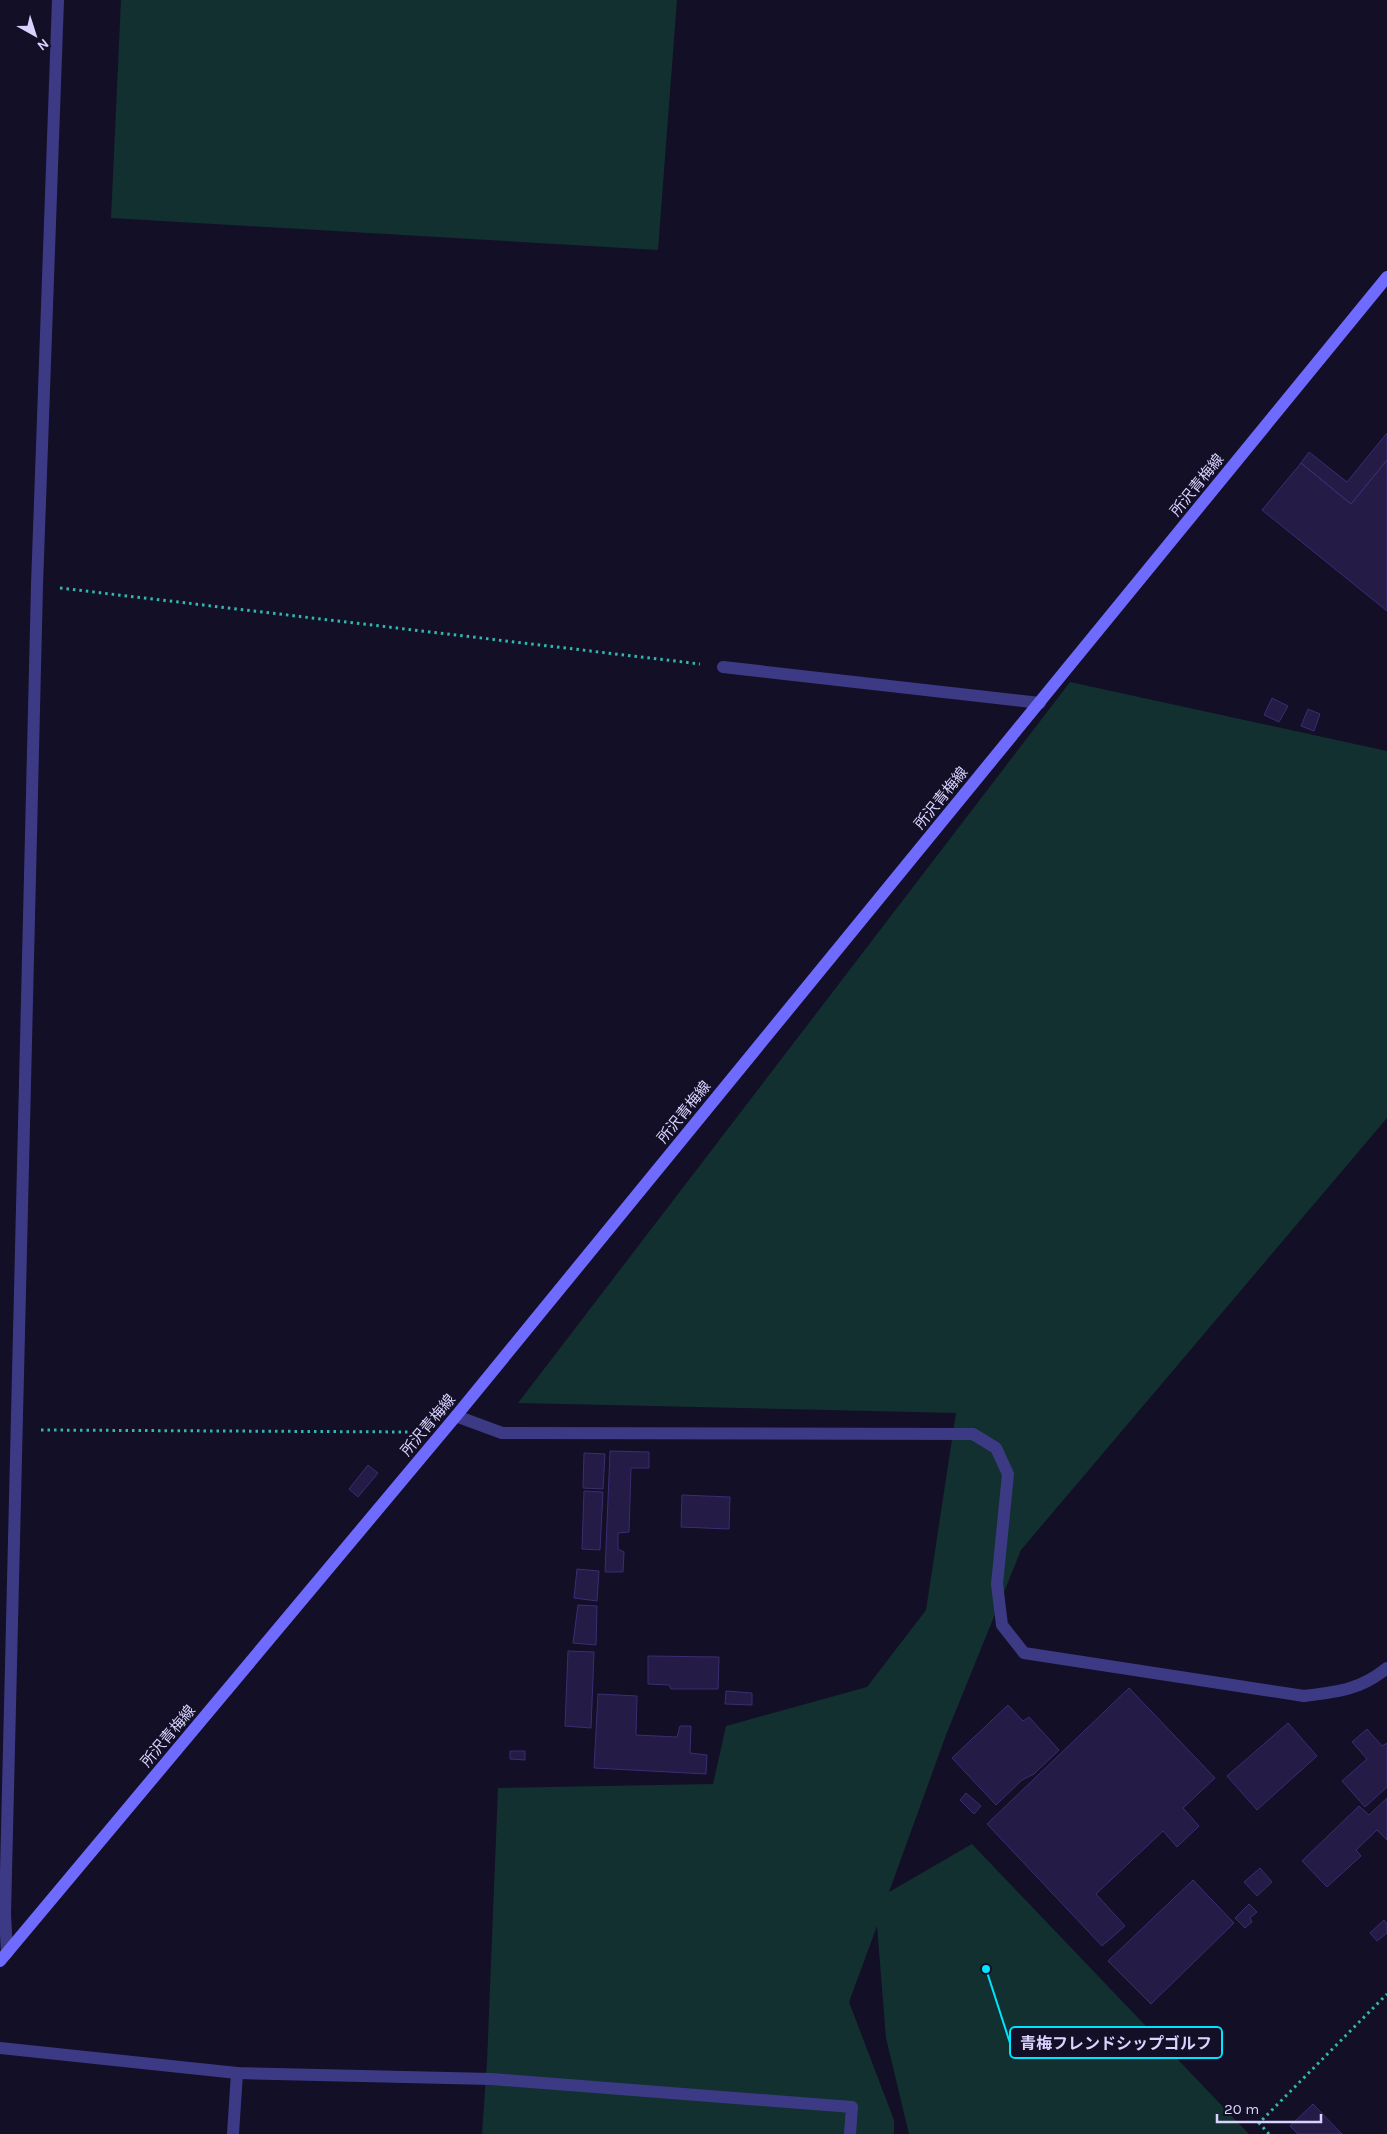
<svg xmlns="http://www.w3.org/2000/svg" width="1387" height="2134" font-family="Karla,'Noto Sans JP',sans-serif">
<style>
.green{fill:#12302f}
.building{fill:#241b47;stroke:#3b2d73}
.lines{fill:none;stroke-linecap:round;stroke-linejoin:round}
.path{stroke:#2fb8b0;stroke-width:3;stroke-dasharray:2.5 4;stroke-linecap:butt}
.lane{stroke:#3d3a85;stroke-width:12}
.street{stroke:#3d3a85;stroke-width:12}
.secondary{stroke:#6f6bff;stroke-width:12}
.labels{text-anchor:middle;stroke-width:4.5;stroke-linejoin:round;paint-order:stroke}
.street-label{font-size:15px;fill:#d9d4ff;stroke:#130f26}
.leader{fill:none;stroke:#00e5ff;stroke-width:2}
.callout-dot{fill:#00e5ff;stroke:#130f26;stroke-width:2}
.callout{fill:#130f26;stroke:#00e5ff;stroke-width:2}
.callout-label{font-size:16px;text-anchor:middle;font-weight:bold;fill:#d9d4ff}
</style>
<rect width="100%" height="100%" fill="#130f26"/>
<path class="green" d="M121,0H677L658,250L111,218Z
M1070,682L1387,751V1118L1021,1550L946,1735L889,1892L972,1844L1249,2134H909L886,2038L877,1926L849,2002L894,2120V2134H482L487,2062L498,1788L713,1784L726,1726L867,1687L926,1610L956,1413L518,1403Z"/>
<path class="building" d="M1387,433V460L1351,504L1301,463L1309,452L1347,482Z
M1387,460V611L1262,510L1301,463L1351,504Z
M1272,698L1288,706L1279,722L1264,715Z
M1308,709L1320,714L1314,731L1301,726Z
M610,1451L649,1452V1468H631L629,1532L618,1533V1549L624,1552L623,1572H605Z
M584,1453L605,1454L603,1489L583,1488Z
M368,1465L378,1473L358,1497L349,1489Z
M584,1491L603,1492L600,1550L582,1549Z
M682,1495L730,1497L729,1529L681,1527Z
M577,1569L599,1571L597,1601L574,1598Z
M578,1605L597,1606L596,1645L573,1643Z
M568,1651L594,1652L591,1728L565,1726Z
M648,1656L719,1657L718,1689H671L669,1685L648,1684Z
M1129,1688L1215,1778L1183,1808L1199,1826L1177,1847L1163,1831L1096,1894L1125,1926L1102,1946L987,1824Z
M726,1691L752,1693V1705L725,1704Z
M598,1694L637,1696L636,1735L677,1737L680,1726H691L690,1753L707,1755L706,1774L594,1768Z
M1008,1705L1023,1721L1029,1717L1059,1750L1034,1774L1022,1780L996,1805L952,1758Z
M1288,1723L1317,1756L1257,1810L1227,1776Z
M1367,1729L1382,1746L1387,1743V1787L1365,1807L1342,1781L1367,1759L1352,1742Z
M510,1751H525V1760L510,1759Z
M966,1793L981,1806L974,1814L960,1800Z
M1387,1798V1840L1377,1830L1356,1850L1361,1856L1327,1887L1302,1861L1359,1806L1369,1815Z
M1260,1868L1272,1882L1257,1896L1244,1882Z
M1193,1880L1234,1923L1151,2004L1108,1961Z
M1249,1904L1257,1912L1250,1918L1252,1922L1245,1928L1235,1918Z
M1384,1920L1387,1924V1933L1377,1941L1370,1933Z
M1313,2104L1342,2134H1298L1290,2126Z"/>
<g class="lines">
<path class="path" d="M60,588L700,664
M41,1430L409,1432
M1269,2134L1259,2123L1387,1994"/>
<path class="lane" d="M723,667L1040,703
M233,2134L237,2073"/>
<path class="street" d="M456,1416L502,1433L973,1434L996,1448L1008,1474L997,1584L1002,1625L1024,1653L1304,1696C1337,1692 1360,1690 1387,1668
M7,1953L5,1914L37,585L58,0
M0,2048L237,2073L491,2079L852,2107L850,2134"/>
<path class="secondary" d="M0,1961L456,1416L1387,277"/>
</g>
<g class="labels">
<g class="street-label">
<text transform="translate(1197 485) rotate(-51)" y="5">所沢青梅線</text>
<text transform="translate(941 798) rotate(-51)" y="5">所沢青梅線</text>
<text transform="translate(684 1112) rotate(-51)" y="5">所沢青梅線</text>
<text transform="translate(428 1425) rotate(-50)" y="5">所沢青梅線</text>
<text transform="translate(168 1736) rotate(-50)" y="5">所沢青梅線</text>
</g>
</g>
<path class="leader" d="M986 1969L1010 2043"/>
<circle class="callout-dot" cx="986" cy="1969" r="5"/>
<rect class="callout" x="1010" y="2027" width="212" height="31" rx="5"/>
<g class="callout-label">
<text x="1116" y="2049">青梅フレンドシップゴルフ</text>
</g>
<g transform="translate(35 35) rotate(141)" stroke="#130f26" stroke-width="4" paint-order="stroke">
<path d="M0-4L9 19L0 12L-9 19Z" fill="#d9d4ff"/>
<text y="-8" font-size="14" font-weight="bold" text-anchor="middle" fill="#d9d4ff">N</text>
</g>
<path d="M1217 2114v8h104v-8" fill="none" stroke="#d9d4ff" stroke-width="2.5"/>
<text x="1224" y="2114" font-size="15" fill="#d9d4ff" stroke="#130f26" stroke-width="4" paint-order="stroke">20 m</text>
</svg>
